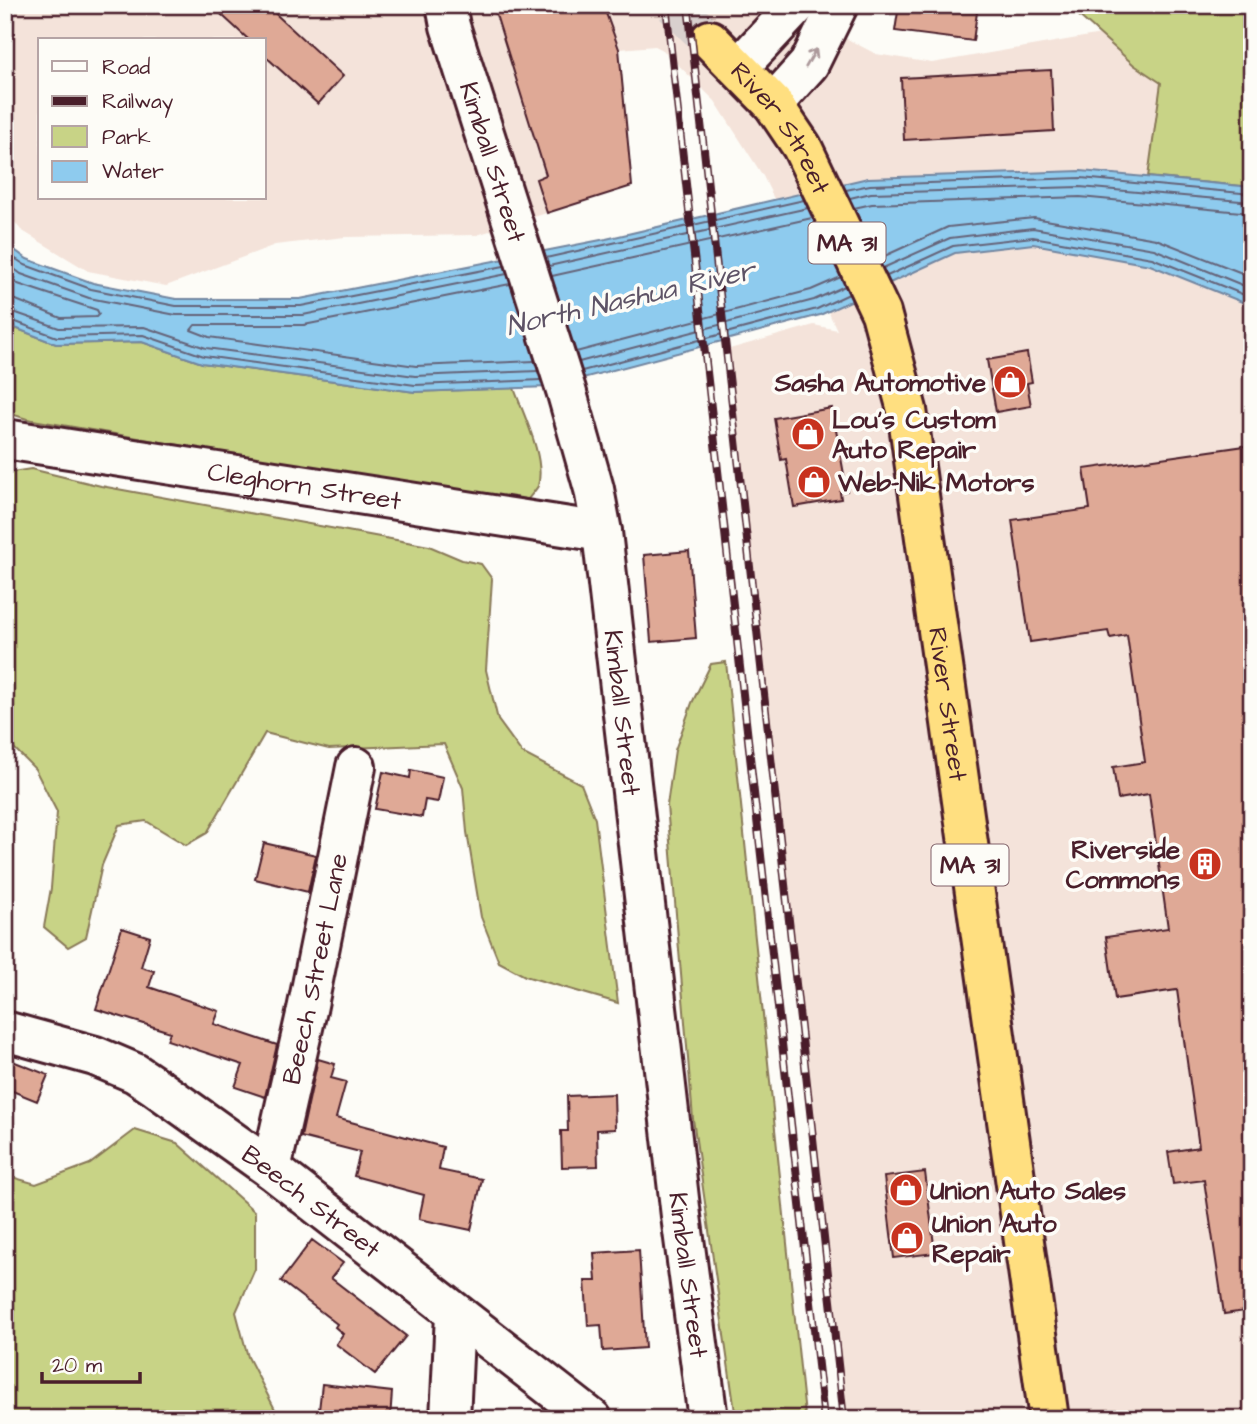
<svg xmlns="http://www.w3.org/2000/svg" width="1257" height="1424" font-family="'Architects Daughter',sans-serif">
<style>
.built{fill:#f4e3da;fill-rule:evenodd}
.green{fill:#c8d386;stroke:#897958;stroke-width:2}
.water{fill:#8ecbee;stroke:#7386a0;stroke-width:2}
.lines{fill:none;stroke-linecap:round;stroke-linejoin:round}
.shore{stroke:#656479;stroke-width:2}
.building{fill:#dfa996;stroke:#4a1f2b;stroke-width:2}
.highway-tunnel{stroke:#d9d0ce;stroke-width:38;stroke-dasharray:38 19;stroke-linecap:butt}
.street-casing{stroke:#4a1f2b;stroke-width:44}
.secondary-casing{stroke:#4a1f2b;stroke-width:44}
.highway-casing{stroke:#4a1f2b;stroke-width:44}
.street{stroke:#fdfcf7;stroke-width:38}
.secondary{stroke:#fdfcf7;stroke-width:38}
.highway{stroke:#ffdf80;stroke-width:38}
.rail-casing{stroke:#4a1f2b;stroke-width:8}
.rail{stroke:#fdfcf7;stroke-width:5;stroke-dasharray:16;stroke-linecap:butt}
.oneway{stroke:#ac999b}
.labels{text-anchor:middle;stroke-width:7;stroke-linejoin:round;paint-order:stroke}
.shield{fill:#fdfcf7;stroke:#806168;stroke-width:2}
.shield-label{font-size:24px;font-weight:bold;fill:#4a1f2b}
.street-label{font-size:26px;fill:#4a1f2b;stroke:#fdfcf7}
.poi-label{font-size:26px;font-weight:bold;fill:#4a1f2b;stroke:#fdfcf7;text-anchor:start}
.water-label{font-size:28px;font-style:italic;fill:#5e5366;stroke:#fdfcf7}
</style>
<rect width="100%" height="100%" fill="#fdfcf7"/>
<filter id="ink" filterUnits="userSpaceOnUse"><feTurbulence type="fractalNoise" baseFrequency=".0143" numOctaves="2"/><feDisplacementMap in="SourceGraphic" scale="14" xChannelSelector="R" yChannelSelector="G"/><feConvolveMatrix kernelMatrix="1 2 1 2 8 2 1 2 1" color-interpolation-filters="sRGB"/></filter>
<g filter="url(#ink)">
<path class="built" d="M5,5H790L811,20L876,54L932,63L1101,34L1161,83L1148,177L1150,265L1252,306V1419H844L726,350L814,325L837,330L763,176L715,101L663,50L655,46L620,49L632,186L477,235L345,237L275,245L166,286L88,271L21,230L5,210ZM40,40H264V198H40Z"/>
<path class="green" d="M1067,5H1240L1252,8V187L1148,177L1161,83L1134,65Z
M5,324L56,344L142,342L202,363L415,392L514,388C523,414 546,458 538,486C536,490 531,495 528,499L507,501L27,419L5,412Z
M31,469L101,486L429,546L462,560L481,564L492,579L486,670L498,720L522,753L581,784L595,819L618,1003L525,976L499,962L481,917L467,832L463,788L444,744L329,749L265,733L207,833L186,845L146,821L119,825L102,865L86,937L68,947L44,927L51,888L57,812L35,769L5,739V473Z
M726,662L805,1415L806,1419H736L693,1119L667,805L675,750L692,703L711,664Z
M135,1130L177,1143L255,1212V1269L236,1312L248,1357L280,1419H5V1175L36,1184L90,1164Z"/>
<path class="water" d="M1081,171L1252,187V306L1150,265L1033,244L955,253L820,315L549,387L415,392L202,363L142,342L56,344L5,324V243L27,259L93,283L176,299H300L606,239L868,178Z"/>
<g class="lines">
<path class="shore" d="M846,190L870,185L1081,178L1252,194
M850,198L871,193L1080,187L1252,202
M854,208L872,204L1080,197L1252,213
M5,252L25,265L91,289L176,306H301L504,266
M546,258L804,200
M878,259L948,227L1034,218L1156,239L1252,277
M5,262L21,274L89,298L176,315H303L507,274
M549,266L808,208
M883,268L950,238L1033,228L1154,249L1252,289
M5,276L18,284L97,310L99,314L96,317L61,318L16,300L5,299
M552,276L812,218
M887,276L953,246L1033,237L1152,258L1252,298
M510,284L304,325H195L191,330L209,337L416,366L535,361
M5,309L59,328L144,327L206,348L415,376L538,371
M5,318L57,337L143,335L204,356L415,385L541,380
M576,352L811,290L841,277
M579,362L814,300L845,286
M582,371L817,309L849,294"/>
</g>
<path class="building" d="M211,5H266L343,76L318,104L264,55V40H249Z
M493,5H603L619,49L632,186L547,213L536,179L546,175Z
M899,5H978L973,41L895,31Z
M1051,70L1054,131L904,140L901,78Z
M1027,353L1032,382L1027,383L1031,406L996,412L987,360Z
M832,408L847,491L840,492L841,499L794,507L786,459L781,460L774,418Z
M1252,445V626H1246L1252,669V1310L1224,1314L1204,1180L1173,1184L1168,1152L1199,1147L1177,990L1115,999L1106,937L1168,928L1149,794L1118,799L1113,767L1145,762L1127,635L1110,638L1108,631L1030,642L1012,520L1090,509L1084,469Z
M689,551L696,638L651,642L644,555Z
M411,770L443,777L438,802L425,800L422,817L375,809L383,772L410,778Z
M264,843L316,855L308,892L255,879Z
M122,928L150,937L141,967L154,971L149,987L219,1011L214,1024L277,1045L265,1097L235,1087L243,1065L167,1040L170,1032L96,1009Z
M5,1058L48,1075L37,1101L5,1088Z
M318,1059L335,1064L331,1078L346,1082L336,1118L443,1147L439,1170L482,1179L471,1230L419,1219L424,1195L354,1176L360,1152L301,1137Z
M614,1094L615,1129L597,1130L598,1166L562,1167L561,1131H568L567,1096Z
M925,1172L935,1253L894,1258L884,1177Z
M312,1240L343,1263L331,1278L406,1336L375,1374L336,1344L343,1334L335,1327L337,1324L281,1281Z
M639,1250L645,1348L603,1351L601,1325L588,1326L585,1281H596L594,1253Z
M322,1384L392,1392L390,1419H318Z"/>
<g class="lines">
<path class="highway-tunnel" d="M673,5L710,40"/>
<defs>
<g id="street">
<path id="s1" d="M5,439L602,532"/>
<path id="s2" d="M271,1169L307,1010L356,767"/>
<path d="M450,1419L455,1314"/>
</g>
<g id="secondary">
<path id="s3" d="M446,5L450,26L566,390L594,489L602,532L681,1216L708,1419"/>
<path d="M739,67L797,5"/>
<path d="M773,104L809,64L838,5"/>
<path id="s4" d="M5,1031L95,1056L135,1073L156,1087L271,1169L592,1419"/>
</g>
<g id="highway">
<path id="s5" d="M710,40L773,104L802,147L881,313L907,410L1049,1419"/>
</g>
</defs>
<use href="#street" class="street-casing"/>
<use href="#secondary" class="secondary-casing"/>
<use href="#highway" class="highway-casing"/>
<use href="#street" class="street"/>
<use href="#secondary" class="secondary"/>
<use href="#highway" class="highway"/>
<defs>
<path id="rail" d="M666,5L824,1419
M688,5L844,1419"/>
</defs>
<use href="#rail" class="rail-casing"/>
<use href="#rail" class="rail"/>
</g>
<defs><path id="oneway-shaft" d="M-6 0H5M1.5-3L5.5 0L1.5 3" fill="none" stroke-width="1.6" stroke-linecap="round" stroke-linejoin="round" transform="scale(1.75)"/></defs>
<use class="oneway" href="#oneway-shaft" transform="translate(811 58) rotate(-60)"/>
</g>
<defs>
<symbol id="shop-disc" viewBox="-11 -11 22 22"><circle r="9.5" fill="#c8321e" stroke="#fdfcf7"/><path d="M-5-2.5h2.3a2.7 3.5 0 0 1 5.4 0H5L5.5 6h-11ZM-1.5-2.5h3a1.5 2.3 0 0 0-3 0Z" fill="#fff"/></symbol>
<symbol id="building-disc" viewBox="-11 -11 22 22"><circle r="9.5" fill="#c8321e" stroke="#fdfcf7"/><path d="M-4-6H4V6H1V3H-1V6H-4ZM-2.5-4.3h1.7v1.8h-1.7ZM.8-4.3h1.7v1.8H.8ZM-2.5-1h1.7V.8h-1.7ZM.8-1h1.7V.8H.8Z" fill="#fff"/></symbol>
</defs>
<g fill-rule="evenodd">
<use href="#shop-disc" x="991" y="363" width="38" height="38"/>
<use href="#shop-disc" x="789" y="415" width="38" height="38"/>
<use href="#shop-disc" x="795" y="463" width="38" height="38"/>
<use href="#building-disc" x="1186" y="845" width="38" height="38"/>
<use href="#shop-disc" x="887" y="1171" width="38" height="38"/>
<use href="#shop-disc" x="888" y="1219" width="38" height="38"/>
</g>
<g class="labels">
<g class="shield">
<rect x="808.5" y="222.5" width="77" height="41" rx="5"/>
<rect x="931.5" y="844.5" width="77" height="41" rx="5"/>
</g>
<g class="shield-label">
<text x="847" y="251">MA 31</text>
<text x="970" y="873">MA 31</text>
</g>
<g class="street-label">
<text dy="9" stroke="none"><textPath href="#s5" startOffset="114">River Street</textPath></text>
<text dy="9" stroke="none"><textPath href="#s3" startOffset="164">Kimball Street</textPath></text>
<text dy="9" stroke="none"><textPath href="#s1" startOffset="303">Cleghorn Street</textPath></text>
<text dy="9" stroke="none"><textPath href="#s5" startOffset="723">River Street</textPath></text>
<text dy="9" stroke="none"><textPath href="#s3" startOffset="732">Kimball Street</textPath></text>
<text dy="9" stroke="none"><textPath href="#s2" startOffset="205">Beech Street Lane</textPath></text>
<text dy="9" stroke="none"><textPath href="#s4" startOffset="355">Beech Street</textPath></text>
<text dy="9" stroke="none"><textPath href="#s3" startOffset="1298">Kimball Street</textPath></text>
</g>
<g class="poi-label">
<text x="986" y="391" text-anchor="end">Sasha Automotive</text>
<text x="832" y="428">Lou's Custom<tspan x="832" dy="30">Auto Repair</tspan></text>
<text x="838" y="491">Web-Nik Motors</text>
<text x="1180" y="858" text-anchor="end">Riverside<tspan x="1180" dy="30">Commons</tspan></text>
<text x="930" y="1199">Union Auto Sales</text>
<text x="932" y="1232">Union Auto<tspan x="932" dy="30">Repair</tspan></text>
</g>
<g class="water-label">
<text transform="translate(630 297) rotate(-13)" y="10">North Nashua River</text>
</g>
</g>
<rect width="1257" height="1424" fill="none" stroke="#fdfcf7" stroke-width="28"/>
<rect x="14" y="14" width="1229" height="1396" fill="none" stroke="#4a1f2b" stroke-width="2.5" filter="url(#ink)"/>
<rect x="38" y="38" width="228" height="161" fill="#fdfcf7" stroke="#b5a4a5" stroke-width="2"/>
<rect x="52" y="61" width="35" height="10" fill="#fdfcf7" stroke="#b5a4a5" stroke-width="2"/>
<text x="102" y="74" font-size="21" fill="#4a1f2b">Road</text>
<rect x="52" y="96" width="35" height="10" fill="#4a1f2b" stroke="#b5a4a5" stroke-width="2"/>
<text x="102" y="108" font-size="21" fill="#4a1f2b">Railway</text>
<rect x="52" y="126" width="35" height="21" fill="#c8d386" stroke="#b5a4a5" stroke-width="2"/>
<text x="102" y="144" font-size="21" fill="#4a1f2b">Park</text>
<rect x="52" y="161" width="35" height="21" fill="#8ecbee" stroke="#b5a4a5" stroke-width="2"/>
<text x="102" y="178" font-size="21" fill="#4a1f2b">Water</text>
<path d="M42 1372v10h98v-10" fill="none" stroke="#4a1f2b" stroke-width="3.5"/>
<text x="52" y="1372" font-size="21" fill="#4a1f2b" stroke="#fdfcf7" stroke-width="5" paint-order="stroke">20 m</text>
</svg>
